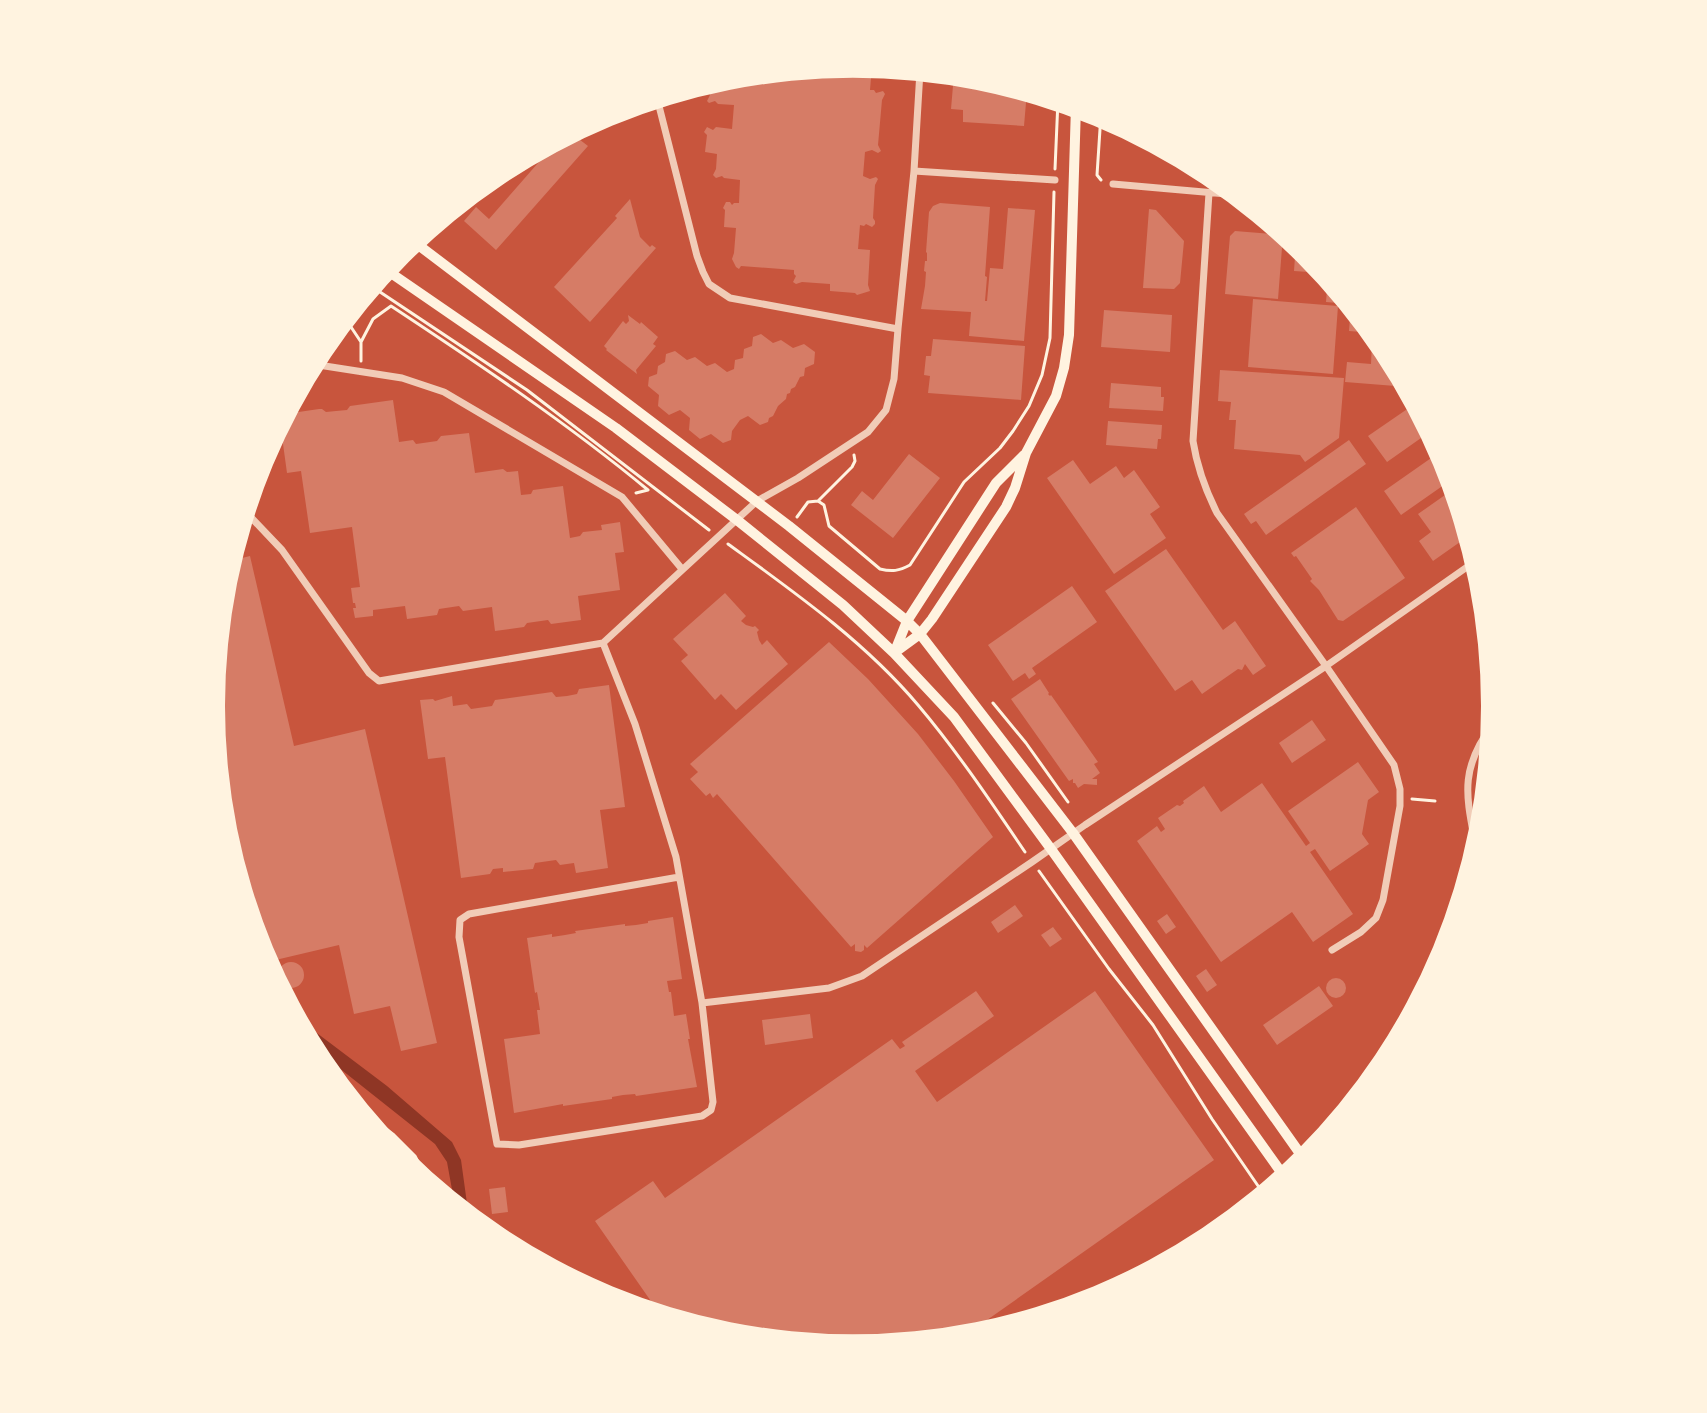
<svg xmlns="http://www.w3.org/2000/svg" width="1707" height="1413" font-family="'Titillium Web',sans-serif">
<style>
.water{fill:#8f3625}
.building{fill:#d67c66}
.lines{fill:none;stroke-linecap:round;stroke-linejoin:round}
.path{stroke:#fff3e0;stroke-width:3}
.minor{stroke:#f1ccb7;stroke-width:7}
.secondary{stroke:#fff3e0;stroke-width:10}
</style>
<rect width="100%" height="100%" fill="#c8553d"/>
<path class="water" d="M293,1015L387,1086L452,1142L461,1160L469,1218L455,1206L447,1162L435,1144L309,1044Z"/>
<path class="building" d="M854,64L872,66L870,90H874L876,93L883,91L885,94L882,100L878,145L881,151L878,153L872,150L865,152L863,176L870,179L876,177L878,179L875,185L873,218L875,221V224L872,227L866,224L864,226L860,225L858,249L870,250L868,285L870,291L857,295L855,293L830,291V284L802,282L796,284L793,282L796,276L794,274V270L741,266L739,269L736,267L732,259L734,253L736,228L724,227L725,210L723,208L726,202H730L732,205L734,203H739L740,180L724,178L722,176L716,178L713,175L716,169L717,154L705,152L707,135L704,132L707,127L713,130L716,127L732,129L734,105L718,104L715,101L709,103L707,101L710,95L711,82L729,76Z
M954,74L979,76L1027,91L1024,126L963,122V110L951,109Z
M1134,131L1164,148L1139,146L1137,139H1133Z
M570,133L575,136L588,146L496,250L464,221L476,207L489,219L559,139Z
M630,199L640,237L650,247L652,245L656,248L590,322L554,287L617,218L615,216Z
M940,203L990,207L985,276L987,277L985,301H987L990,268L1003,269L1008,208L1035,210L1024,341L969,336L971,312L921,309L925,286L926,272L924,271L925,261H927V253L926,252L929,212L933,206Z
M1149,209L1156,210L1184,241L1180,283L1174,289L1143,288Z
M1235,231L1283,235L1278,299L1225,294L1230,236Z
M1296,242L1308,253L1323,271V273L1294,271Z
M1328,276L1350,304L1326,302Z
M1253,299L1338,306L1333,374L1248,367Z
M1351,305L1374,333L1349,331Z
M1104,310L1172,315L1170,352L1101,347Z
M628,315L640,324L641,322L658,337L653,344L656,346L636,370L637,374L606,350L607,349L604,346L623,321L626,324L629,321Z
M761,334L773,343L781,340L793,348L804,344L815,352L814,364L805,368L804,376L800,377L795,387L791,389L790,393L787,394L786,399L778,406L773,416L769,418L768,422L760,425L748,416L740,420L732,431L731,440L723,443L711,434L700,439L689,430L690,418L680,410L669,415L658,406L659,395L648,386L649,377L657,374L658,366L665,362L666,354L675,351L687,360L695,357L707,366L715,363L727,372L734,369L735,360L743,358L744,349L752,346L753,337Z
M933,339L1025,346L1021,400L928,393L930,376L924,375L926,356H931Z
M1372,342L1382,343L1388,350L1408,387L1345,382L1347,362L1371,364Z
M1220,370L1344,378L1339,438L1305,462L1300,455L1234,449L1236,420H1229L1231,402L1218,401Z
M1111,383L1161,387V397H1164L1163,411L1109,408Z
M393,400L399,442L413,440L416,444L437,441L441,436L469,433L475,473L503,469L507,472L518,471L521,495L531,494L533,490L563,486L570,538L580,536L583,532L602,530L601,525L620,522L624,552L615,553L620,590L578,596L581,620L551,624L548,620L527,623L524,627L495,631L492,607L463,611L459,606L439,609L437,615L407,619L405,606L373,610V616L355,618L353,608H356L355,603H353L351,588L360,587L352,527L310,533L301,471L287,473L280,422L285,414L319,409H322L326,412L336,411L347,410L350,406Z
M1416,403L1431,431L1387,462L1368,436Z
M1108,421L1162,425L1161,439H1158L1157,449L1106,445Z
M1349,440L1366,464L1266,535L1256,521L1251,524L1244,514Z
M909,454L940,478L893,538L851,505L862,491L873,500Z
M1434,456L1451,480L1401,515L1384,491Z
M1073,460L1090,484L1116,466L1124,478L1134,470L1160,507L1150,514L1166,538L1114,574L1047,478Z
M1455,488L1470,535L1433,561L1419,541L1431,532L1418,514Z
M1356,507L1405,578L1343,621L1338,620L1319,590L1310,581L1312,579L1296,556L1294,557L1291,553Z
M1166,549L1223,630L1235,621L1266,666L1253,675L1245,664L1242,670L1238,669L1202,694L1192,680L1175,691L1105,591Z
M250,556L294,746L365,729L437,1043L401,1051L390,1006L354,1014L339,945L267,962L213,727L211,706L223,581L230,561Z
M1072,586L1097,622L1032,668L1036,674L1029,679L1025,673L1013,681L988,645Z
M725,593L746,616L741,621L746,625L753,627L755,626L759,630L757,632L759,640L762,645L767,640L788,664L736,710L721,694L715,700L681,661L688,655L673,639Z
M829,642L868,679L918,734L954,781L993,837L867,948L864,945V950L861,952L855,951V944L851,947L717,794L713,798L710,793L706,796L690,779L698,772L690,764Z
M1040,679L1049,693L1048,694L1050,696L1051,695L1098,762L1094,764L1100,773L1092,779H1097V785L1084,784L1078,788L1075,783H1073V779L1069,781L1011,699Z
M609,685L625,807L600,810L608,868L576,873L574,863L560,865L556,860L535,863L533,869L503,872V868L493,869L490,874L461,878L445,757L428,759L420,700L433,699L435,701L452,696L453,706L467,704L471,709L492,706L495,700L552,692L556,697L567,696L577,694L579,689Z
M1312,720L1326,740L1292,763L1279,743Z
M1358,762L1379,792L1368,800L1362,834L1369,844L1330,871L1315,849L1310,852L1353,914L1313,942L1292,912L1221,962L1137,841L1157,826L1161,832L1165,829L1158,818L1177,805L1180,806L1184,803L1183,801L1204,786L1221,812L1262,783L1306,846L1310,843L1288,811Z
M1015,905L1023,916L998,933L991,922Z
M1167,914L1176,927L1166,934L1157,921Z
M673,917L682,979L667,981L669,992H671L674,1016L686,1014L690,1039H688L697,1087L636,1096L635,1094L623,1095L612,1097V1099L563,1106V1104L514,1113L504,1039L540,1034L537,1010H540L537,992L535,993L527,938L552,934V937L565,935L576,933L575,931L625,924V926L636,925L648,923V921Z
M1053,927L1062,939L1050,947L1041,935Z
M278 975a13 13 0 1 1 26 0a13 13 0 1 1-26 0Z
M1206,969L1217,985L1207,992L1196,976Z
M1326 988a10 10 0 1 1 20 0a10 10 0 1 1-20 0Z
M1319,986L1333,1006L1277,1045L1263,1025Z
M976,991L994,1016L915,1071L937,1102L1095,991L1214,1160L960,1339L853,1349L728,1337L662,1317L595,1221L653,1181L665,1198L892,1039L900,1049L905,1046L902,1042Z
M810,1014L813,1038L765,1045L762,1020Z
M505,1187L508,1212L492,1214L489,1189Z"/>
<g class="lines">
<path class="path" d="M1055,169L1058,100
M1101,180L1097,175L1101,114
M371,286L527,390L709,530
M345,318L361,342V361
M361,342L373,319L391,306C479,364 567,423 648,490L636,493
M818,501L852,467L855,461L854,455
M797,517L808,502L818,501L824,505L829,526L880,569C892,572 899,571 910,565L964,482L1000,448L1013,431L1029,406L1042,375L1050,338L1054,192
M728,544C794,592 864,641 918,705C957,751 991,802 1025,852
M993,703L1026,743L1068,802
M1412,799L1435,801
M1039,871L1109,969L1153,1025L1212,1119L1265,1196
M350,1101L394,1135L415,1156L431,1187"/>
<path class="minor" d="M657,98L697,256L703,272L709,284L730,298L898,329L914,171L920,71
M914,171L1055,180
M1113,184L1238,195
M1209,193L1193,441C1197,467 1205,489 1217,513L1326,666L1394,765L1400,789V806L1383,900L1376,918L1361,932L1332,950
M312,364L402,378L444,392L622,497L682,569
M245,511L282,550L369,673L379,681L603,643L757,501L798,478L868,432L886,410L894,379L898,329
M603,643L635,724L676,857L702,1003L713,1102L711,1110L702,1116L519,1145L497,1144L459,937L460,920L469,914L679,877
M1477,853C1467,798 1457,771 1494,723
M702,1003L829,988L862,976L1032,862L1085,825L1326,666L1477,560"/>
<path class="secondary" d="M413,241L789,526L907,621L920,634L1073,833L1306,1162
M385,269L616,428L737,520L843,605L894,653L954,717L1051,849L1286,1179
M895,651L907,621L996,483L1024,455
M894,653L920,634L932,619L1006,507L1015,488L1026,453L1056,396L1064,368L1069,335L1076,106"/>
</g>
<path d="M0 0H1707V1413H0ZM225 706a628 628 0 1 1 1256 0a628 628 0 1 1-1256 0Z" fill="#fff3e0" fill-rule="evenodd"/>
</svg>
